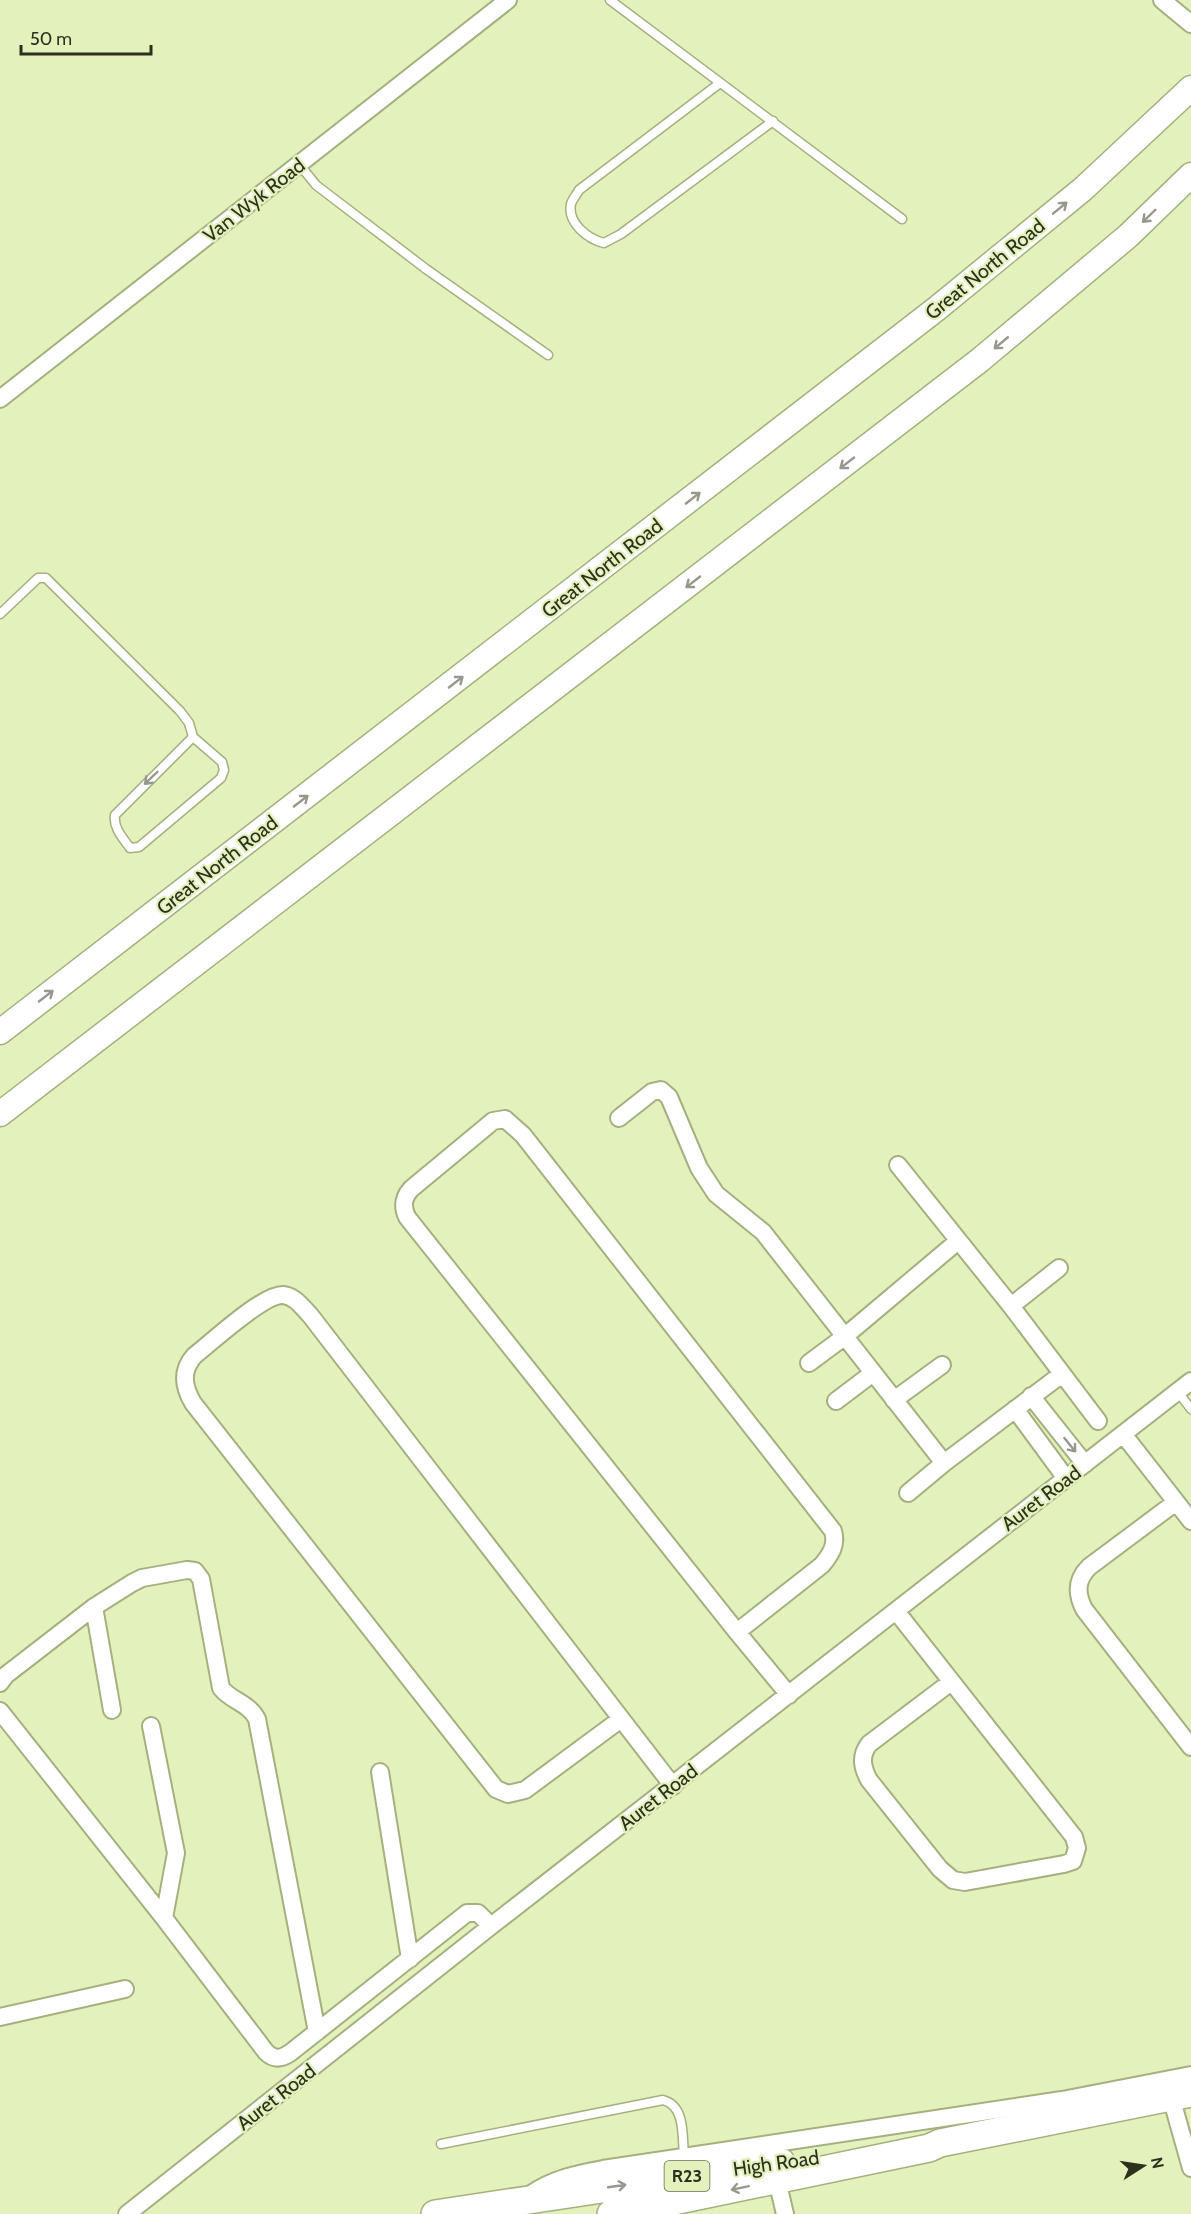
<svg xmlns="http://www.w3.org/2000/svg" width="1191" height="2214" font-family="Cabin,sans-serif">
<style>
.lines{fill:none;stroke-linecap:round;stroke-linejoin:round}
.service-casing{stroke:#a4b17f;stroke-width:11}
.minor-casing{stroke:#a4b17f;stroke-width:20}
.secondary-casing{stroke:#a4b17f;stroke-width:27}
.primary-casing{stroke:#a4b17f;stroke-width:30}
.service{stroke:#fff;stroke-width:8}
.minor{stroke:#fff;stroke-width:16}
.secondary{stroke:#fff;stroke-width:24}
.primary{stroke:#fff;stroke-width:27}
.oneway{stroke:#96988e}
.labels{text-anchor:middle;stroke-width:4.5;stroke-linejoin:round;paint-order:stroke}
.shield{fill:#e3f1bc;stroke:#636b4d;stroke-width:1.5}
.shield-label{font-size:18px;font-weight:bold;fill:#2c311d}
.street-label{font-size:20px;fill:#2c311d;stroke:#e3f1bc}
</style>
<rect width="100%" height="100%" fill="#e3f1bc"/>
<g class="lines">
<defs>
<path id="service" d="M610,0L902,219
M720,83L579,190C577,194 572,200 571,204C567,223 588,239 604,243L621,234L773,121
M299,164L316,185L426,269L548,355
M0,614L38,578H46L180,711L189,723L193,737L222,762L224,770L221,778L139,847L130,848C123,838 113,828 115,815L193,737
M1178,1392L1191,1409
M441,2144L663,2100C686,2106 682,2137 684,2156"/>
<path id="minor" d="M1162,0L1191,24
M0,399L508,0
M619,1118L652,1092L661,1090L669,1097L699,1168L716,1194L763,1232L944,1463
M898,1165L1011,1306L1098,1421
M1011,1306L1059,1268
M809,1363L844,1337L958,1241
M1031,1396L1085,1464
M894,1400L942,1365
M836,1401L873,1373
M1015,1409L1065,1477
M1123,1434L1191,1521
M908,1493L944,1463L1062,1374
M1176,1502L1089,1567C1076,1580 1076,1593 1084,1609L1191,1747
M94,1607L112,1710
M896,1611L1074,1837L1077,1848L1073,1861L1064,1864L965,1882L953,1880L940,1869L869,1780C862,1767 860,1756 869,1744L951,1682
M737,1632L822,1565C831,1554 837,1545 833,1531L523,1135L505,1119L493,1121L411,1189C403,1198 402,1206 407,1217L737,1632L789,1695
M0,1683L6,1675L94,1607L132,1583L142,1578L187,1570L195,1571L201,1579L221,1688C231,1701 249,1703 257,1719L317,2032
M0,1711L164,1918L266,2052C274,2060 281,2059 290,2053L467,1913H478L491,1926
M621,1719L525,1790L508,1794L496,1789L193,1403C183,1386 181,1371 194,1356C212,1342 263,1294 283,1295C295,1296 302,1307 310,1315L673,1786
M151,1726L176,1853L164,1918
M380,1772L410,1959
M0,2017L125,1989
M1171,2097L1191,2168
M777,2180L785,2214
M531,2194C553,2179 576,2174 603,2169L1062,2100L1191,2075
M127,2214L491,1926L1191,1381"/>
<path id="secondary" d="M0,1032L935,310L1083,189L1191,88
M0,1114L980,360L1128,236L1191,175"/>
<path id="primary" d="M435,2214L781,2162
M611,2214L929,2148L940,2143L1191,2093"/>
</defs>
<use href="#service" class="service-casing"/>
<use href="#minor" class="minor-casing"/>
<use href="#secondary" class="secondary-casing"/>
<use href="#primary" class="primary-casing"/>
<use href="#service" class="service"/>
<use href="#minor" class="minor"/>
<use href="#secondary" class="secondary"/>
<use href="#primary" class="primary"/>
</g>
<defs><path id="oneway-shaft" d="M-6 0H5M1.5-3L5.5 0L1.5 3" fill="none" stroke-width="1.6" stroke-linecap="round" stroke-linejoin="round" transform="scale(1.5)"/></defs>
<g class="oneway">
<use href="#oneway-shaft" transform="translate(1060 208) rotate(-39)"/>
<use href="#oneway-shaft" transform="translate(1149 216) rotate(136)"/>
<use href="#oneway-shaft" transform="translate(1001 343) rotate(140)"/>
<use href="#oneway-shaft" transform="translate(847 463) rotate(142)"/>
<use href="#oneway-shaft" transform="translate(693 498) rotate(-38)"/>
<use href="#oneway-shaft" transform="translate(693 582) rotate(142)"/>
<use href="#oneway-shaft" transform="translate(456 682) rotate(-38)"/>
<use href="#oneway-shaft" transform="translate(151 778) rotate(136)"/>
<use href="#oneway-shaft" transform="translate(301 801) rotate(-38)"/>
<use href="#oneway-shaft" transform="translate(46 996) rotate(-38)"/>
<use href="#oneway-shaft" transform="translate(1070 1445) rotate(51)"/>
<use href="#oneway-shaft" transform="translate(617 2186) rotate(-8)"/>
<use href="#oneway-shaft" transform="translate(740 2188) rotate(168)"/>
</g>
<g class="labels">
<rect class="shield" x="664.5" y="2161" width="45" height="30" rx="4.5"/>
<g class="shield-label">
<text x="687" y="2182">R23</text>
</g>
<g class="street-label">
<text transform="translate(254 200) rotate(-38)" y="7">Van Wyk Road</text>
<text transform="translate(985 269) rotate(-39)" y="7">Great North Road</text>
<text transform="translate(602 568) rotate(-38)" y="7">Great North Road</text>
<text transform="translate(217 865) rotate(-38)" y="7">Great North Road</text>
<text transform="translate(1041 1498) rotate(-37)" y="7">Auret Road</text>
<text transform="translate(658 1797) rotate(-38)" y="7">Auret Road</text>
<text transform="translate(276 2097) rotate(-38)" y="7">Auret Road</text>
<text transform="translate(776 2163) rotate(-8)" y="7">High Road</text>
</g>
</g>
<g transform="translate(1143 2166) rotate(78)" stroke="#e3f1bc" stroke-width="4.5" paint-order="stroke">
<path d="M0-4.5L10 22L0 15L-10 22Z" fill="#2c311d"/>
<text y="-9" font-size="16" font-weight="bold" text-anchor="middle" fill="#2c311d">N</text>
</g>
<path d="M21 45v9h130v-9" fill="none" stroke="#2c311d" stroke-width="3"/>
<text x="30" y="45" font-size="18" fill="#2c311d" stroke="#e3f1bc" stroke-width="4.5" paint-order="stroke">50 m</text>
</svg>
